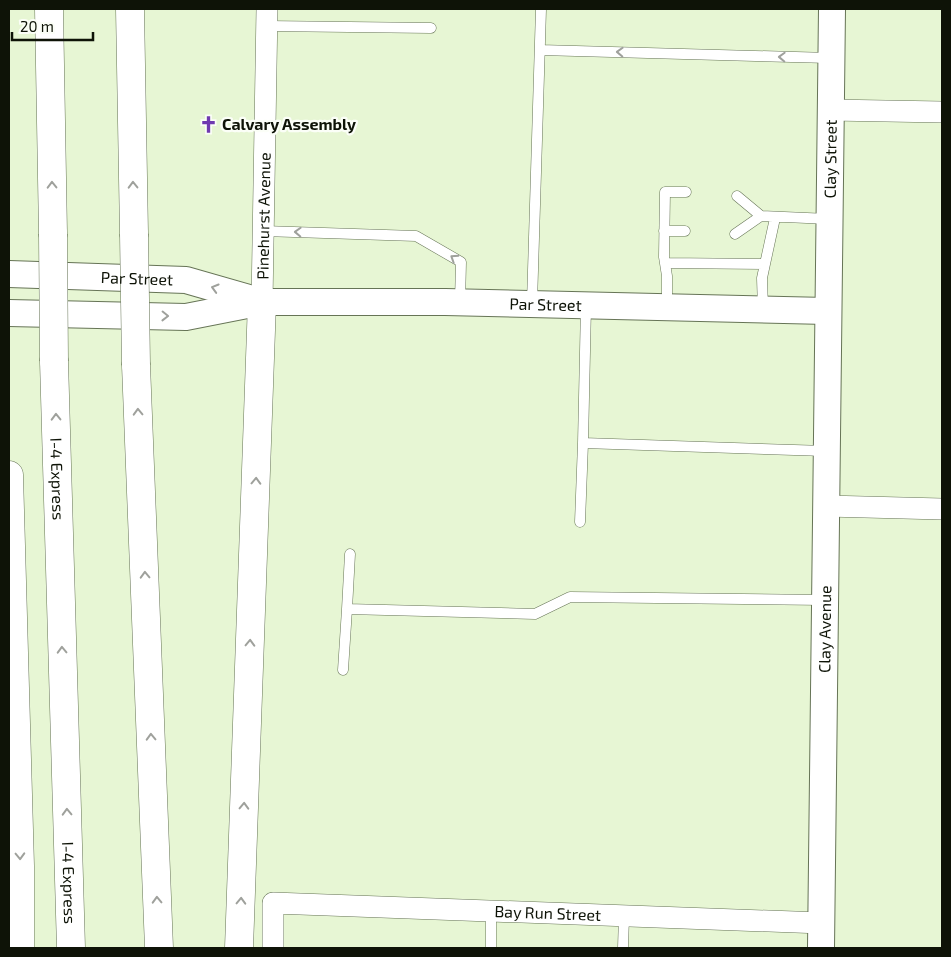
<svg xmlns="http://www.w3.org/2000/svg" width="951" height="957" font-family="'Exo 2',sans-serif">
<style>
.lines{fill:none;stroke-linecap:round;stroke-linejoin:round}
.service-casing{stroke:#667456;stroke-width:11}
.minor-casing{stroke:#667456;stroke-width:22}
.tertiary-casing{stroke:#667456;stroke-width:28}
.motorway-casing{stroke:#667456;stroke-width:29}
.service{stroke:#fff;stroke-width:10}
.minor{stroke:#fff;stroke-width:21}
.tertiary{stroke:#fff;stroke-width:26}
.motorway{stroke:#fff;stroke-width:28}
.motorway-bridge-casing{stroke:#667456;stroke-width:29;stroke-linecap:butt}
.motorway-bridge{stroke:#fff;stroke-width:28}
.oneway{stroke:#9fa19c}
.labels{text-anchor:middle;stroke-width:4.5;stroke-linejoin:round;paint-order:stroke}
.poi-label{font-size:16px;font-weight:bold;fill:#0e1307;stroke:#fbfef7;text-anchor:start}
.street-label{font-size:16px;fill:#0e1307;stroke:#fbfef7}
</style>
<rect width="100%" height="100%" fill="#e7f6d4"/>
<g class="lines">
<defs>
<path id="service" d="M267,26L431,28
M540,50L830,58
M737,196L761,216L829,219
M263,231L416,236L461,262L460,302
M664,231H685
M735,234L761,216
M665,263L765,264L775,218
M532,303L541,9
M586,306L583,443L826,451
M667,306V276L664,257L665,192H686
M763,309L762,278L765,264
M580,522L583,443
M347,609L350,554
M343,670L347,609L535,614L570,597L824,600
M491,948V911
M623,948L624,916"/>
<g id="minor">
<path d="M830,110L942,112"/>
<path id="s1" d="M262,302L267,9"/>
<path d="M826,506L942,509"/>
<path id="s2" d="M273,948V903L822,923"/>
</g>
<g id="tertiary">
<path id="s3" d="M9,274L186,280L259,301"/>
<path id="s4" d="M9,313L186,317L262,302H445L827,311"/>
<path id="s5" d="M821,948L832,9"/>
</g>
<g id="motorway">
<path d="M49,9L53,234"/>
<path d="M130,9L134,234"/>
<path id="s6" d="M54,361L71,948"/>
<path d="M136,365L159,948"/>
<path d="M9,475L20,866V948"/>
<path d="M239,948L262,302"/>
</g>
</defs>
<use href="#service" class="service-casing"/>
<use href="#minor" class="minor-casing"/>
<use href="#tertiary" class="tertiary-casing"/>
<use href="#motorway" class="motorway-casing"/>
<use href="#service" class="service"/>
<use href="#minor" class="minor"/>
<use href="#tertiary" class="tertiary"/>
<use href="#motorway" class="motorway"/>
<defs>
<path id="motorway-bridge" d="M53,234L54,361
M134,234L136,365"/>
</defs>
<use href="#motorway-bridge" class="motorway-bridge-casing"/>
<use href="#motorway-bridge" class="motorway-bridge"/>
</g>
<defs><path id="oneway-chevron" d="M-2-3.5L2.5 0L-2 3.5" fill="none" stroke-width="1.6" stroke-linecap="round" stroke-linejoin="round" transform="scale(1.25)"/></defs>
<g class="oneway">
<use href="#oneway-chevron" transform="translate(620 52) rotate(-178)"/>
<use href="#oneway-chevron" transform="translate(782 57) rotate(-178)"/>
<use href="#oneway-chevron" transform="translate(52 185) rotate(-91)"/>
<use href="#oneway-chevron" transform="translate(133 185) rotate(-91)"/>
<use href="#oneway-chevron" transform="translate(298 232) rotate(-178)"/>
<use href="#oneway-chevron" transform="translate(454 258) rotate(-147)"/>
<use href="#oneway-chevron" transform="translate(215 288) rotate(-164)"/>
<use href="#oneway-chevron" transform="translate(165 316) rotate(1)"/>
<use href="#oneway-chevron" transform="translate(138 412) rotate(-92)"/>
<use href="#oneway-chevron" transform="translate(56 417) rotate(-91)"/>
<use href="#oneway-chevron" transform="translate(256 481) rotate(-88)"/>
<use href="#oneway-chevron" transform="translate(145 575) rotate(-92)"/>
<use href="#oneway-chevron" transform="translate(250 643) rotate(-88)"/>
<use href="#oneway-chevron" transform="translate(62 650) rotate(-92)"/>
<use href="#oneway-chevron" transform="translate(151 737) rotate(-92)"/>
<use href="#oneway-chevron" transform="translate(244 806) rotate(-88)"/>
<use href="#oneway-chevron" transform="translate(67 812) rotate(-92)"/>
<use href="#oneway-chevron" transform="translate(20 856) rotate(88)"/>
<use href="#oneway-chevron" transform="translate(157 900) rotate(-92)"/>
<use href="#oneway-chevron" transform="translate(241 901) rotate(-88)"/>
</g>
<defs>
<symbol id="church-bare" viewBox="-9 -9 18 18"><path d="M-1.2-6h2.4v3.5h3.3v2.4h-3.3V6h-2.4V-.1h-3.3v-2.4h3.3Z" fill="#6f39b0" stroke="#fbfef7" stroke-width="2.5" paint-order="stroke"/></symbol>
</defs>
<g fill-rule="evenodd">
<use href="#church-bare" x="196" y="112" width="25" height="25"/>
</g>
<g class="labels">
<g class="poi-label">
<text x="222" y="130">Calvary Assembly</text>
</g>
<g class="street-label">
<text dy="6" stroke="none"><textPath href="#s5" startOffset="789">Clay Street</textPath></text>
<text dy="6" stroke="none"><textPath href="#s1" startOffset="86">Pinehurst Avenue</textPath></text>
<text dy="6" stroke="none"><textPath href="#s3" startOffset="128">Par Street</textPath></text>
<text dy="6" stroke="none"><textPath href="#s4" startOffset="538">Par Street</textPath></text>
<text dy="6" stroke="none"><textPath href="#s6" startOffset="118">I-4 Express</textPath></text>
<text dy="6" stroke="none"><textPath href="#s5" startOffset="319">Clay Avenue</textPath></text>
<text dy="6" stroke="none"><textPath href="#s6" startOffset="522">I-4 Express</textPath></text>
<text dy="6" stroke="none"><textPath href="#s2" startOffset="320">Bay Run Street</textPath></text>
</g>
</g>
<rect width="951" height="957" fill="none" stroke="#0e1307" stroke-width="20"/>
<path d="M12 32v8h81v-8" fill="none" stroke="#0e1307" stroke-width="2.5"/>
<text x="20" y="32" font-size="15" fill="#0e1307" stroke="#fbfef7" stroke-width="4" paint-order="stroke">20 m</text>
</svg>
